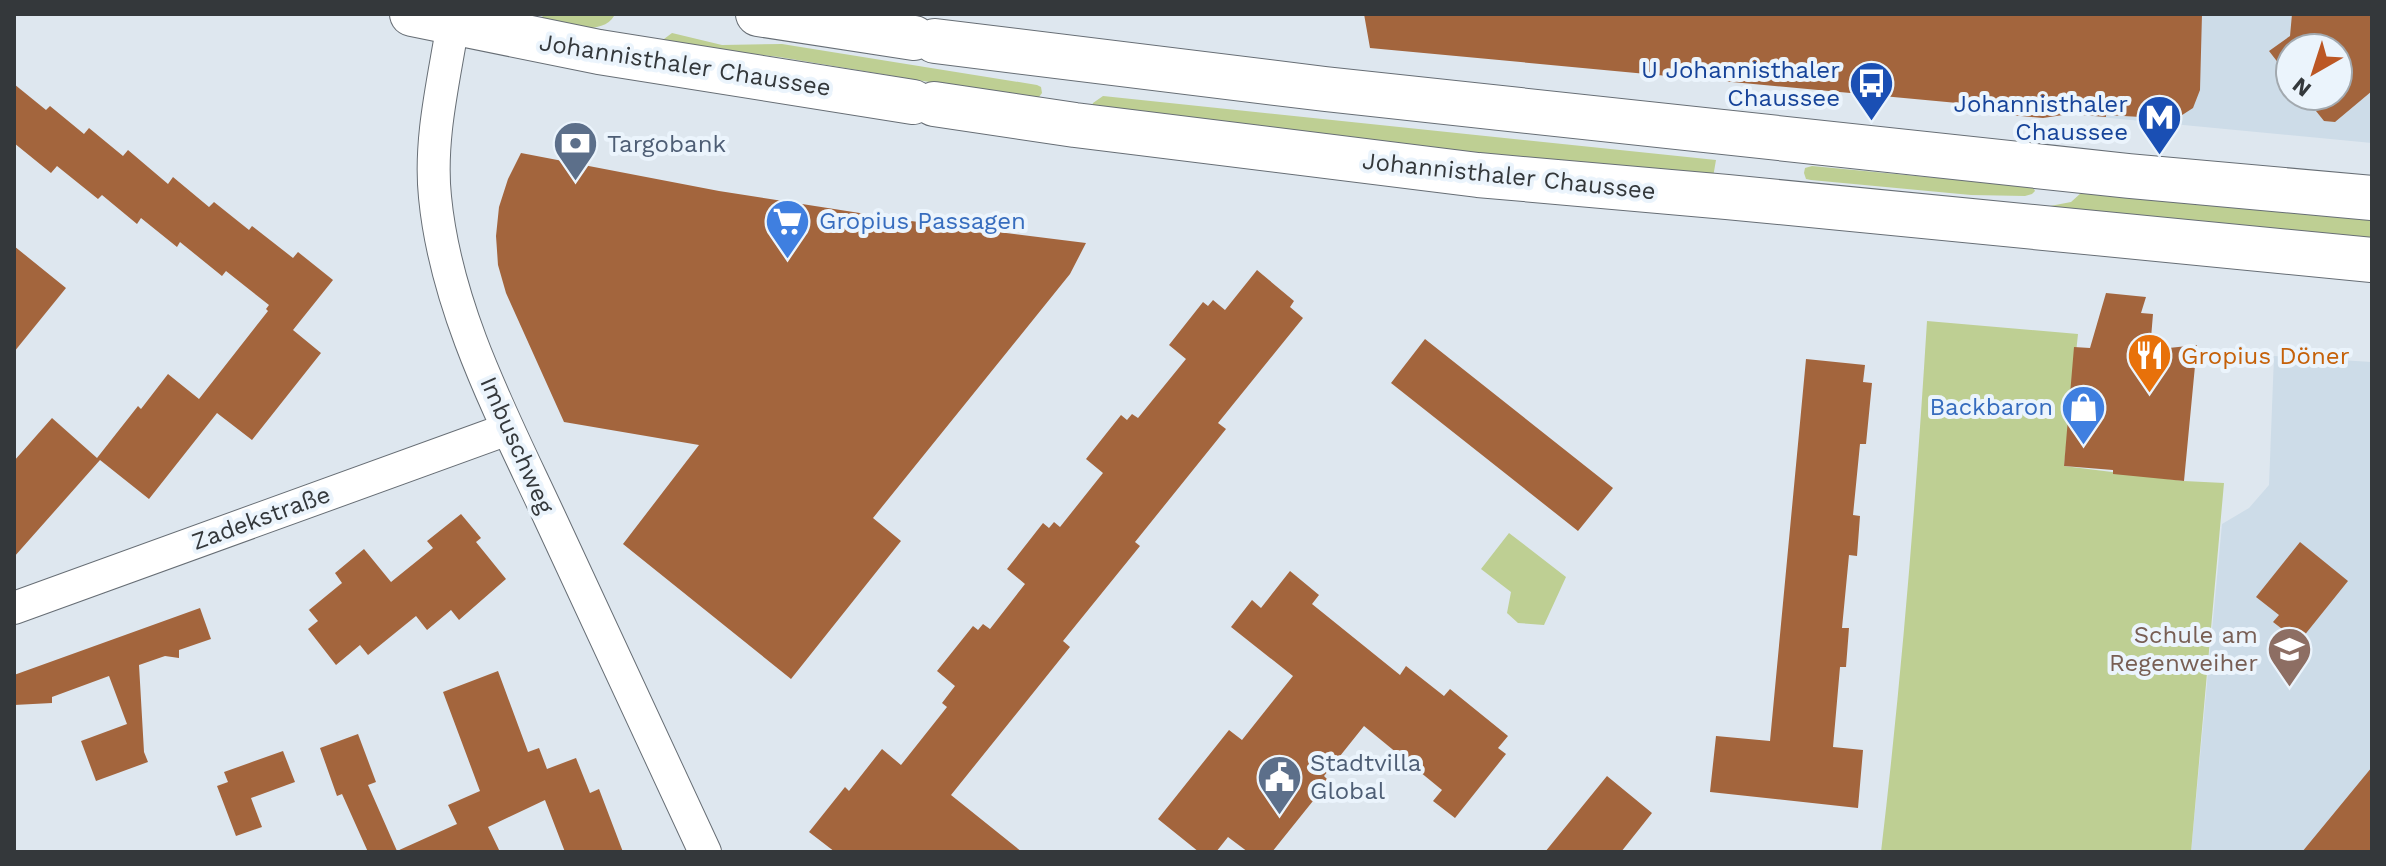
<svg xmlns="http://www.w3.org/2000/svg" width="2386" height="866" font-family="'Work Sans',sans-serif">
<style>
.built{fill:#cddce8;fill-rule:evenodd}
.green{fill:#becf93}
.building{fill:#a3653d}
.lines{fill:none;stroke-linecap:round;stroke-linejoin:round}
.minor-casing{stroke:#676e75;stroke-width:34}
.secondary-casing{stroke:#676e75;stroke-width:46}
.minor{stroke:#fff;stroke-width:32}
.secondary{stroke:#fff;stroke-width:44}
.labels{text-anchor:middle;stroke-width:8;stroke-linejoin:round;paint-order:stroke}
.street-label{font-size:24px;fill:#34383b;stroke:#ebf4fc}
.transit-label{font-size:24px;fill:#164399;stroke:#ebf4fc;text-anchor:end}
.service-label{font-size:24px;fill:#4e5e75;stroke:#ebf4fc;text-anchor:start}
.shop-label{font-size:24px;fill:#366cbe;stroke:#ebf4fc;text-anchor:start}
.food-label{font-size:24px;fill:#c56008;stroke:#ebf4fc;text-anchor:start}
.education-label{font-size:24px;fill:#785e54;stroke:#ebf4fc;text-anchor:end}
</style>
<rect width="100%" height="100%" fill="#dee7ef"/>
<path class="built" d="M2090,14H2372V143L2089,116ZM2290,48H2338V96H2290Z
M2274,356L2372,362V852H2191L2222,524L2249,508L2269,485Z"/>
<path class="green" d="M543,14H612L614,16C603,36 560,27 541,23Z
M672,33L722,45L782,44L1037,85L1041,87L1042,93L1039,97L1032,99L779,57L664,44V39Z
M1103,96L1716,160L1712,183L1091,109L1093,103Z
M1812,166L2033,187L2035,191L2032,194L2025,196L1971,195L1811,180L1806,179L1804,173L1805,168Z
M2081,193L2372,219V245L2045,207L2071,202Z
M1927,321L2078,334L2064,466L2184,481L2224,483L2191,852H1881C1902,675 1916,499 1927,321Z
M1509,533L1566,577L1544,625L1518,623L1507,613L1511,592L1481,569Z"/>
<path class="building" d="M1364,14H2202L2200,90L2193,108L2176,119L2106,115V117L2070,114L2043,118L2010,115L2011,108L1370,48Z
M2292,14H2372V91L2335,122L2324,121L2304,96H2338V48H2290V78L2269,51L2290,36Z
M14,84L46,110L50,106L84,134L89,128L123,156L128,150L168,184L173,177L209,207L214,202L249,230L252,226L293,258L298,252L333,280L293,330L321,353L252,440L217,413L149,499L100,460L14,557V461L52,418L97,458L138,406L141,409L168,374L199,399L268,311L266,309L269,305L226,271L222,276L180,242L177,247L141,218L137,224L102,195L98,199L57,166L51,173L14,143Z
M521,153L719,191L911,221L1086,243L1070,274L873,518L901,541L791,679L623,544L699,445L564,422L506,293L498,265L496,236L499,207L508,179Z
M14,246L66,288L14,352Z
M1257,270L1294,301L1290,307L1303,318L1218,423L1226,429L1135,542L1140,546L1063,641L1070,647L951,795L1022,852H835L809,832L845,787L849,791L882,749L901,765L947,707L942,703L955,686L937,671L973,626L978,630L983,624L990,629L1025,584L1007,569L1043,523L1049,528L1054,522L1060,527L1103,473L1086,459L1121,415L1127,420L1132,414L1138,418L1186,359L1169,345L1203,302L1208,306L1213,300L1225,310Z
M2106,293L2146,297L2141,313L2153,314L2150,350L2197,345L2184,481L2113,474V470L2064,466L2074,347L2090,348Z
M1425,339L1613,488L1578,531L1391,383Z
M1806,359L1865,365L1863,382L1872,383L1866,444H1860L1853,515L1860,516L1857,556L1849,555L1842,628H1849L1846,667H1840L1833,747L1863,750L1858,808L1710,792L1716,736L1770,741Z
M461,514L481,538L476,542L506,579L459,620L451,610L427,630L416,616L368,655L360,645L336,665L308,629L318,621L309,610L342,583L335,573L364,549L391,582L433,548L427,541Z
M2300,542L2348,581L2299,642L2273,622L2279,615L2256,597Z
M1290,571L1319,595L1312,604L1400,675L1406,666L1444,696L1450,689L1508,736L1498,748L1506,754L1455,818L1433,801L1442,790L1364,726L1324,776L1329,781L1272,852H1248L1228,837L1216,852H1199L1158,819L1229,730L1242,740L1293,676L1231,627L1252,600L1261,608Z
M200,608L211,639L179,650V658L165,656L139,665L144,752L148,762L96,781L81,741L127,724L109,676L52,697V703L14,705V675Z
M498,671L528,752L539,748L547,769L576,758L590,793L599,789L623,852H565L545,800L488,827L500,852H368L342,794L337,796L320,748L358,734L376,782L368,785L397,851L457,824L448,805L480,791L443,692Z
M283,751L295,782L251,798L262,827L236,836L217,786L228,782L224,772Z
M2372,767V852H2302Z
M1607,776L1652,813L1621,852H1545Z"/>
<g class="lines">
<defs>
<path id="minor" d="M453,23C444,80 429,139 435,197C446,310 502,415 549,516C601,628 653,740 705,852
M14,608L508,429"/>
<path id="secondary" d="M412,14L599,52L913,102
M758,14L914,38
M935,41L1325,89L2129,176L2372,198
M934,104L1075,125L1478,175L1727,197L2372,260"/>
</defs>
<use href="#minor" class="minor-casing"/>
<use href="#secondary" class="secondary-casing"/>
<use href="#minor" class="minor"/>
<use href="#secondary" class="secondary"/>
</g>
<defs>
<symbol id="bus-pin" viewBox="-11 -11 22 30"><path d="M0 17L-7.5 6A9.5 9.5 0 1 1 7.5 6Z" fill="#1a4fb4" stroke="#ebf4fc"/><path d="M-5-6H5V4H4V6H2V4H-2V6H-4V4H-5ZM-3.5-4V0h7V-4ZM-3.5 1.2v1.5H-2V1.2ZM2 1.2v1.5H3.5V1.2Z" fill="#fff"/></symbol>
<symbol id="metro-pin" viewBox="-11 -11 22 30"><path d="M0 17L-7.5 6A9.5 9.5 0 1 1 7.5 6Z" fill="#1a4fb4" stroke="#ebf4fc"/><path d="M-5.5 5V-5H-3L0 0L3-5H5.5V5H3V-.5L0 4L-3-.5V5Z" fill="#fff"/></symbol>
<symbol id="bank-pin" viewBox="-11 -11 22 30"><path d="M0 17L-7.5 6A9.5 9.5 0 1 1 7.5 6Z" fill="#5c6f8a" stroke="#ebf4fc"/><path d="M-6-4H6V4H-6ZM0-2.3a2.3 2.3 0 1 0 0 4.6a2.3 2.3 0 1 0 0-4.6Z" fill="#fff"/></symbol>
<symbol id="supermarket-pin" viewBox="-11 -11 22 30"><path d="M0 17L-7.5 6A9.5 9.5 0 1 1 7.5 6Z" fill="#3f7fe0" stroke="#ebf4fc"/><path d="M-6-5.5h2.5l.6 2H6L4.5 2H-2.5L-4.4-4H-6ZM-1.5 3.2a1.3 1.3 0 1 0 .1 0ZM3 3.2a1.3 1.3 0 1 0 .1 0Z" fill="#fff"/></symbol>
<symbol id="restaurant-pin" viewBox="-11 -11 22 30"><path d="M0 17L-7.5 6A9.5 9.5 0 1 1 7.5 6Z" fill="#e8710a" stroke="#ebf4fc"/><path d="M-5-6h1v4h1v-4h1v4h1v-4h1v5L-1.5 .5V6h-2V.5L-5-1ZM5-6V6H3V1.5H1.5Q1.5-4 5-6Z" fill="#fff"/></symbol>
<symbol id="shop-pin" viewBox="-11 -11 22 30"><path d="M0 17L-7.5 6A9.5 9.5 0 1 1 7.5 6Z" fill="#3f7fe0" stroke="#ebf4fc"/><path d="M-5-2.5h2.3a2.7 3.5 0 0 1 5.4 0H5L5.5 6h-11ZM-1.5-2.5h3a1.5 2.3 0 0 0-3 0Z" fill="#fff"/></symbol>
<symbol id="school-pin" viewBox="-11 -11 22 30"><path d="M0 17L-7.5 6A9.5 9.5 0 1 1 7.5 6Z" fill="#8d6e63" stroke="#ebf4fc"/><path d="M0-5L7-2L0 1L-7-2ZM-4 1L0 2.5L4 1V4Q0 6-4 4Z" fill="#fff"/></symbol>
<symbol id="civic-pin" viewBox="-11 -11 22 30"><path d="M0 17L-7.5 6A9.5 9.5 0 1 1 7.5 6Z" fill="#5c6f8a" stroke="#ebf4fc"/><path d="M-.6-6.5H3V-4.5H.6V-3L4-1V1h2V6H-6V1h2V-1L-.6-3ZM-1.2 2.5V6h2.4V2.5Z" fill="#fff"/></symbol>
</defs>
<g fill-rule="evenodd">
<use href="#bus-pin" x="1846" y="58" width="51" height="69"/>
<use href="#metro-pin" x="2134" y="92" width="51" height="69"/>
<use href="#bank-pin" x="550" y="118" width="51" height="69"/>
<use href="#supermarket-pin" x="762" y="196" width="51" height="69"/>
<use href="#restaurant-pin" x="2124" y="330" width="51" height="69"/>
<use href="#shop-pin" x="2058" y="382" width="51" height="69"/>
<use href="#school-pin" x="2264" y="624" width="51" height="69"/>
<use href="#civic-pin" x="1254" y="752" width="51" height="69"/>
</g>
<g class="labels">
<g class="street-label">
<text transform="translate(685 65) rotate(9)" y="8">Johannisthaler Chaussee</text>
<text transform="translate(1509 176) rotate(6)" y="8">Johannisthaler Chaussee</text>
<text transform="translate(517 445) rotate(66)" y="8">Imbuschweg</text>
<text transform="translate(261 518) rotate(-20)" y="8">Zadekstraße</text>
</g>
<g class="transit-label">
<text x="1840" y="78">U Johannisthaler<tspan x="1840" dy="28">Chaussee</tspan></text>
<text x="2128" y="112">Johannisthaler<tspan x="2128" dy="28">Chaussee</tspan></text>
</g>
<g class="service-label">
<text x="607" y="152">Targobank</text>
<text x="1310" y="771">Stadtvilla<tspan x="1310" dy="28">Global</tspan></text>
</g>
<g class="shop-label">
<text x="819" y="229">Gropius Passagen</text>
<text x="2053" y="415" text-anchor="end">Backbaron</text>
</g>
<g class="food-label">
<text x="2181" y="364">Gropius Döner</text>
</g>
<g class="education-label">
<text x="2258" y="643">Schule am<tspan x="2258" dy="28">Regenweiher</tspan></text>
</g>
</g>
<rect width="2386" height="866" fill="none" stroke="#34383b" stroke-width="32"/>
<g transform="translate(2314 72) rotate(219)"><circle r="38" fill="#ebf4fc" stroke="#a2a9af" stroke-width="2"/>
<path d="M0-6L14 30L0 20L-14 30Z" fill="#bc5724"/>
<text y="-12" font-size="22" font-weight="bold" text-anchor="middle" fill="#34383b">N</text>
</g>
</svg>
